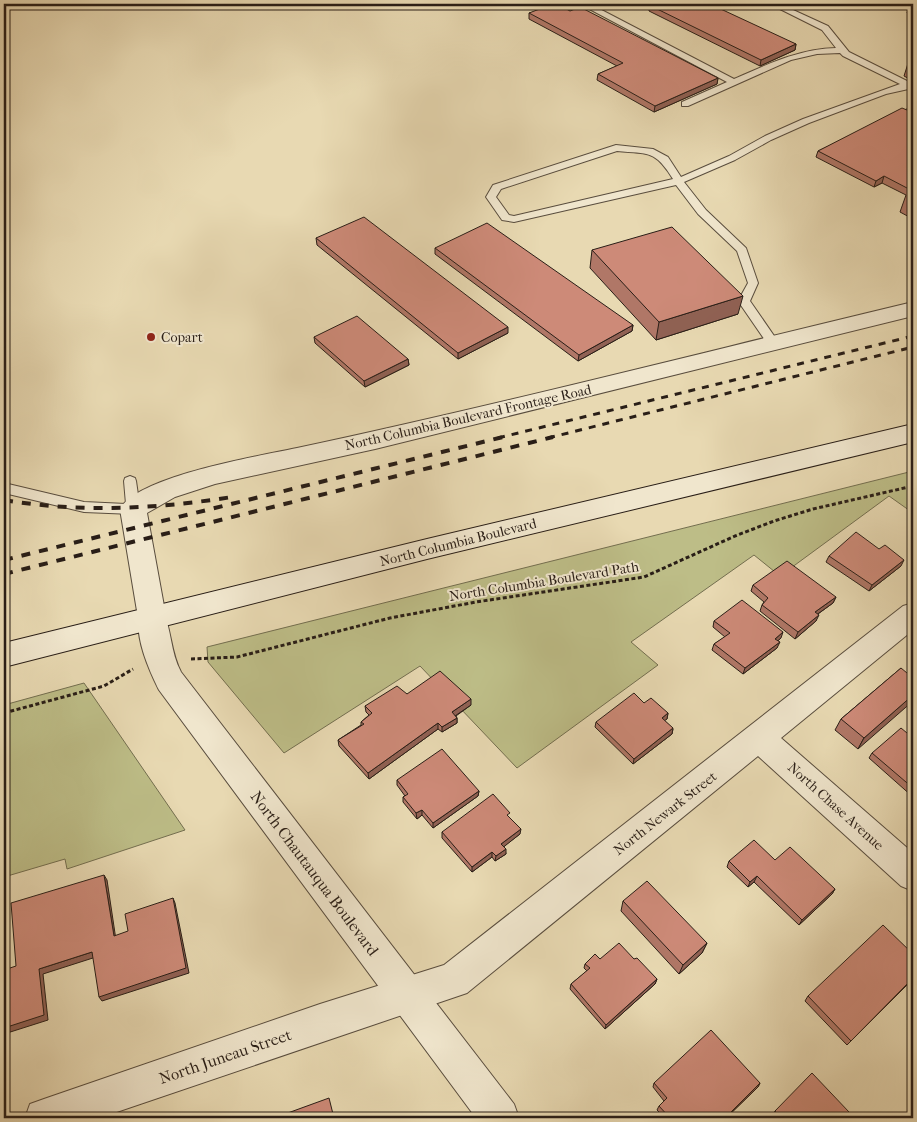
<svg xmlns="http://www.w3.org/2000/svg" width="917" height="1122" font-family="'IM FELL French Canon',serif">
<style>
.green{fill:#bdbd87;stroke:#736e4f}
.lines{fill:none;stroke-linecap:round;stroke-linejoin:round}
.service-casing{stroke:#594d3e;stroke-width:2}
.minor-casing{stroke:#594d3e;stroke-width:2}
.tertiary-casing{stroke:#594d3e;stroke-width:2}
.secondary-casing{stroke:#291e17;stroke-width:2}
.path{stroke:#291e17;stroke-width:3;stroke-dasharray:4 2.5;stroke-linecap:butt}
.service{fill:#f0e6cd;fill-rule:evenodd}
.minor{fill:#f0e6cd;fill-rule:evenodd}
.tertiary{fill:#f0e6cd;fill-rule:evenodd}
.secondary{fill:#f0e6cd;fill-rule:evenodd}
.rail-far1{stroke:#291e17;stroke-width:3;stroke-dasharray:7 7;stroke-linecap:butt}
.rail{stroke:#291e17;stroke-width:4;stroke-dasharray:9 9;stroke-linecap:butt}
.wall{fill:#b07767;stroke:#291e17}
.shaded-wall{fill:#906154;stroke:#291e17}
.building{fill:#cd8a78;stroke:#291e17}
.poi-dot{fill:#8f2418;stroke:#f0e6cd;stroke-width:2}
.labels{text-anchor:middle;stroke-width:4;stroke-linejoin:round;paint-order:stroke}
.poi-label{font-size:14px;fill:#291e17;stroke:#f0e6cd;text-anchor:start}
.street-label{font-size:14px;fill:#291e17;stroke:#f0e6cd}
.near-street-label{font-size:16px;fill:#291e17;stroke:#f0e6cd}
</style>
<rect width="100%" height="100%" fill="#e8d9b2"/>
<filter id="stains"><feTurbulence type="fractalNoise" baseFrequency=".004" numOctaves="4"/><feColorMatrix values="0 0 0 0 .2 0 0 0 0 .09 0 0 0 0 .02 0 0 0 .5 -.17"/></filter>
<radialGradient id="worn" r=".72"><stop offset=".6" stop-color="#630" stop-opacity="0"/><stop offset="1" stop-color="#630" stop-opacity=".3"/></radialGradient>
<path class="green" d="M913,471V513L889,496L780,576L754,555L631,642L658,665L517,768L420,666L284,753L208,662L207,647Z
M84,683L185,830L67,869L65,859L4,877V705Z"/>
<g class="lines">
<defs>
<path id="service" d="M580,4H590L734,79C768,64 799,49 836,48L822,30L770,4H780L828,26L849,52L913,84V88L886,94L809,123L771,140L735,160L684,182L706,210L746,248L758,283L750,301L779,343L777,346H769L738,301L748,283L737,251L698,214L676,185L514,222L502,220L486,197L493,185L616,145L653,149L668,157L681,177L729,156L765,136L803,119L900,84L843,56L840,53L817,54L791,60L688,106H682V102L727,82ZM617,151C649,154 655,150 673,179L514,216L509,215L496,197L501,189Z
M130,476L135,478L136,481L140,509L138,512L133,514L84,512L4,493V483L84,502L126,504L124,481L125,478Z"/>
<path id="minor" d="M913,302V316L375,449L215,484L175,497L147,513L166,617L162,625L152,628L142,625L138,617L120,509C138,476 259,456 297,448C503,404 708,351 913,302Z
M913,603V630L781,738L913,853V891L901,886L758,756L467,993L99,1118H25L30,1104L44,1099L320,1004L444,965L903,606Z"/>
<path id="tertiary" d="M152,606L162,609C172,629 170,652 181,672L514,1104L519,1118H476L159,690C149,670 131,630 142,609Z"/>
<path id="secondary" d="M913,424V442L427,559L4,667V643L427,539Z"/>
</defs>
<use href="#service" class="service-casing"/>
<use href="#minor" class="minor-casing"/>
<use href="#tertiary" class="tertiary-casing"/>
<use href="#secondary" class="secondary-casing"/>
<path class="path" d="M191,659L237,657L390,618L476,602L644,577L735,536L774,521L813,509L913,486
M4,713L104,686L133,669"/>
<use href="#service" class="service"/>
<use href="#minor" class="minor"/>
<use href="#tertiary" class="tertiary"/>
<use href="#secondary" class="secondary"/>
<path class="rail-far1" d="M498,438L913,336
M548,438L913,347"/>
<path class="rail" d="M4,500C81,513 155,509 232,497
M4,560L503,437
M4,574L553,437"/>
</g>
<path class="wall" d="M910,4H913V16L907,13Z
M649,5L796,44L795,50L760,66L649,11Z
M570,11L718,78L717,84L654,112L597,80L598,74L617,66L529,19V13Z
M911,54H913V81L904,76Z
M913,106V219L900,212L906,195L882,183L874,187L816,157L818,151Z
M316,238L508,333L458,359L317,245Z
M435,248L633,325L632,331L578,361L435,254Z
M592,250L738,314L656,340L590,268Z
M314,337L408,359L409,365L365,387L315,343Z
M829,556L901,566L869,591L826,562Z
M753,585L836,597L833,603L818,614L816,621L795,639L760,611L762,605L764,602L751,591Z
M714,621L781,638L778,641L777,648L743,674L712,650L714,644L725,637L713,627Z
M901,668L858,749L835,730L841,719Z
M407,694L471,705L456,716L457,718V723L442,732L438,729L369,779L339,746L338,740L361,725V722L369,715L366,712L365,706Z
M644,703L668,713L667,719L664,720L673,729L672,734L633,764L595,727L596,722Z
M913,738V797L869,758L872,753Z
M397,780L479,791L478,796L433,828L422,815L417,819L403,802V797L405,796L397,785Z
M509,817L520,834L504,846L506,854L495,861L492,857L472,872L442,838V832Z
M729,861L835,889L832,894L799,925L754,882L748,887L727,867Z
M623,901L707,943L702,953L679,974L621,911Z
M600,959H634L657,979L655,984L605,1029L570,989L571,984L587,971L584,968L585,964Z
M913,979L847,1045L805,1001L808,996Z
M654,1083H760L758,1087L726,1118H665L657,1110L659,1106L664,1101L653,1087Z
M775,1111L843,1118H775L772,1115Z"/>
<path class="shaded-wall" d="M796,44L795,50L760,66L761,60Z
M718,78L717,84L654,112L655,106Z
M884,176L882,183L874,187L876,181Z
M743,296L738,314L656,340L659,322Z
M633,325L632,331L578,361L579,355Z
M508,327V333L458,359V353Z
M408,359L409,365L365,387L364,381Z
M904,560L901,566L869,591L872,585Z
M836,597L833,603L812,618L815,612Z
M819,615L816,621L795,639L798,632Z
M783,632L781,638L773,645L775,639Z
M780,642L777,648L743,674L745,668Z
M913,695V701L858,749L864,738Z
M471,699V705L452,718V712Z
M668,713L667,719L660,724L662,718Z
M457,718V723L442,732V727Z
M438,723V729L369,779L368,773Z
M673,728L672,734L633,764L634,759Z
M479,791L478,796L433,828V823Z
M422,810V815L417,819L416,813Z
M521,829L520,834L501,849V844Z
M506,849V854L495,861L496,856Z
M492,852V857L472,872V867Z
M104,875L107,880L116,940L114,936Z
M757,876L754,882L748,887L750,882Z
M835,889L832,894L799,925L802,920Z
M173,898L175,903L189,973L102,1001L99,997Z
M707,943L702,953L679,974L683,965Z
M92,952L96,957L43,974L48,1020L4,1034V1028L39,969Z
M657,979L655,984L605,1029L606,1025Z
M760,1083L758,1087L726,1118H725Z"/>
<path class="building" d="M553,4H557L570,11L580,7L718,78L655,106L598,74L623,63L529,13Z
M653,4H710L796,44L761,60L649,5Z
M913,106V185L907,188L884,176L876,181L818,151L902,108L907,110Z
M913,186V192L907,189Z
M364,217L508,327L458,353L316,238Z
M487,223L633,325L579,355L435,248Z
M672,227L743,296L659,322L592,250Z
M357,316L408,359L364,381L314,337Z
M856,532L879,549L885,545L904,560L872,585L829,556Z
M787,561L836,597L815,612L819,615L798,632L762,605L768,598L753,585Z
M742,600L783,632L775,639L780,642L745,668L714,644L730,633L714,621Z
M901,668L913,678V695L864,738L841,719Z
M440,671L471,699L452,712L457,718L442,727L438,723L368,773L338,740L364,724L361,722L372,713L365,706L397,686L407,694Z
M634,693L644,703L651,698L668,713L662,718L673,728L634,759L596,722Z
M901,728L913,738V788L872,753Z
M442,749L479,791L433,823L422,810L416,813L403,797L408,794L397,780Z
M493,794L510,813L507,815L521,829L501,844L506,849L496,856L492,852L472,867L442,832Z
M754,840L775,860L790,847L835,889L802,920L757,876L750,882L729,861Z
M104,875L114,936L128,931L125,914L173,898L186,968L99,997L92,952L39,969L44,1015L4,1028V970L16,966L11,903Z
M647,881L707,943L683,965L623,901Z
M883,925L913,954V978L851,1041L808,996Z
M619,943L634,959L637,958L657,979L606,1025L571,984L590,968L585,964L595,954L600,959Z
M711,1030L760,1083L725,1118H670L659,1106L667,1098L654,1083Z
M812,1073L849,1112L843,1118H781L775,1111Z
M329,1098L334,1118H274Z"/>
<circle class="poi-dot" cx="151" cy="337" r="5"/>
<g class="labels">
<g class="poi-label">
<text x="161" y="342">Copart</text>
</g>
<g class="street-label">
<text transform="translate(468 417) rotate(-13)" y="5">North Columbia Boulevard Frontage Road</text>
<text transform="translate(458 542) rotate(-14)" y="5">North Columbia Boulevard</text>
<text transform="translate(544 581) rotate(-9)" y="5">North Columbia Boulevard Path</text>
<text transform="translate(836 806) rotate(42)" y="5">North Chase Avenue</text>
<text transform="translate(665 813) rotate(-38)" y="5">North Newark Street</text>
</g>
<g class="near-street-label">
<text transform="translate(315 873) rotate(53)" y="6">North Chautauqua Boulevard</text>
<text transform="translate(225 1056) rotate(-19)" y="6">North Juneau Street</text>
</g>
</g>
<rect width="917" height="1122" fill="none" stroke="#e8d9b2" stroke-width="20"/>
<rect x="5" y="5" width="907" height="1112" fill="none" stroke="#291e17" stroke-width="2.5"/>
<rect x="10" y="10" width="897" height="1102" fill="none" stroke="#291e17"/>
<rect width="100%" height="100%" filter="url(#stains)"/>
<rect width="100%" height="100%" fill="url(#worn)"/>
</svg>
